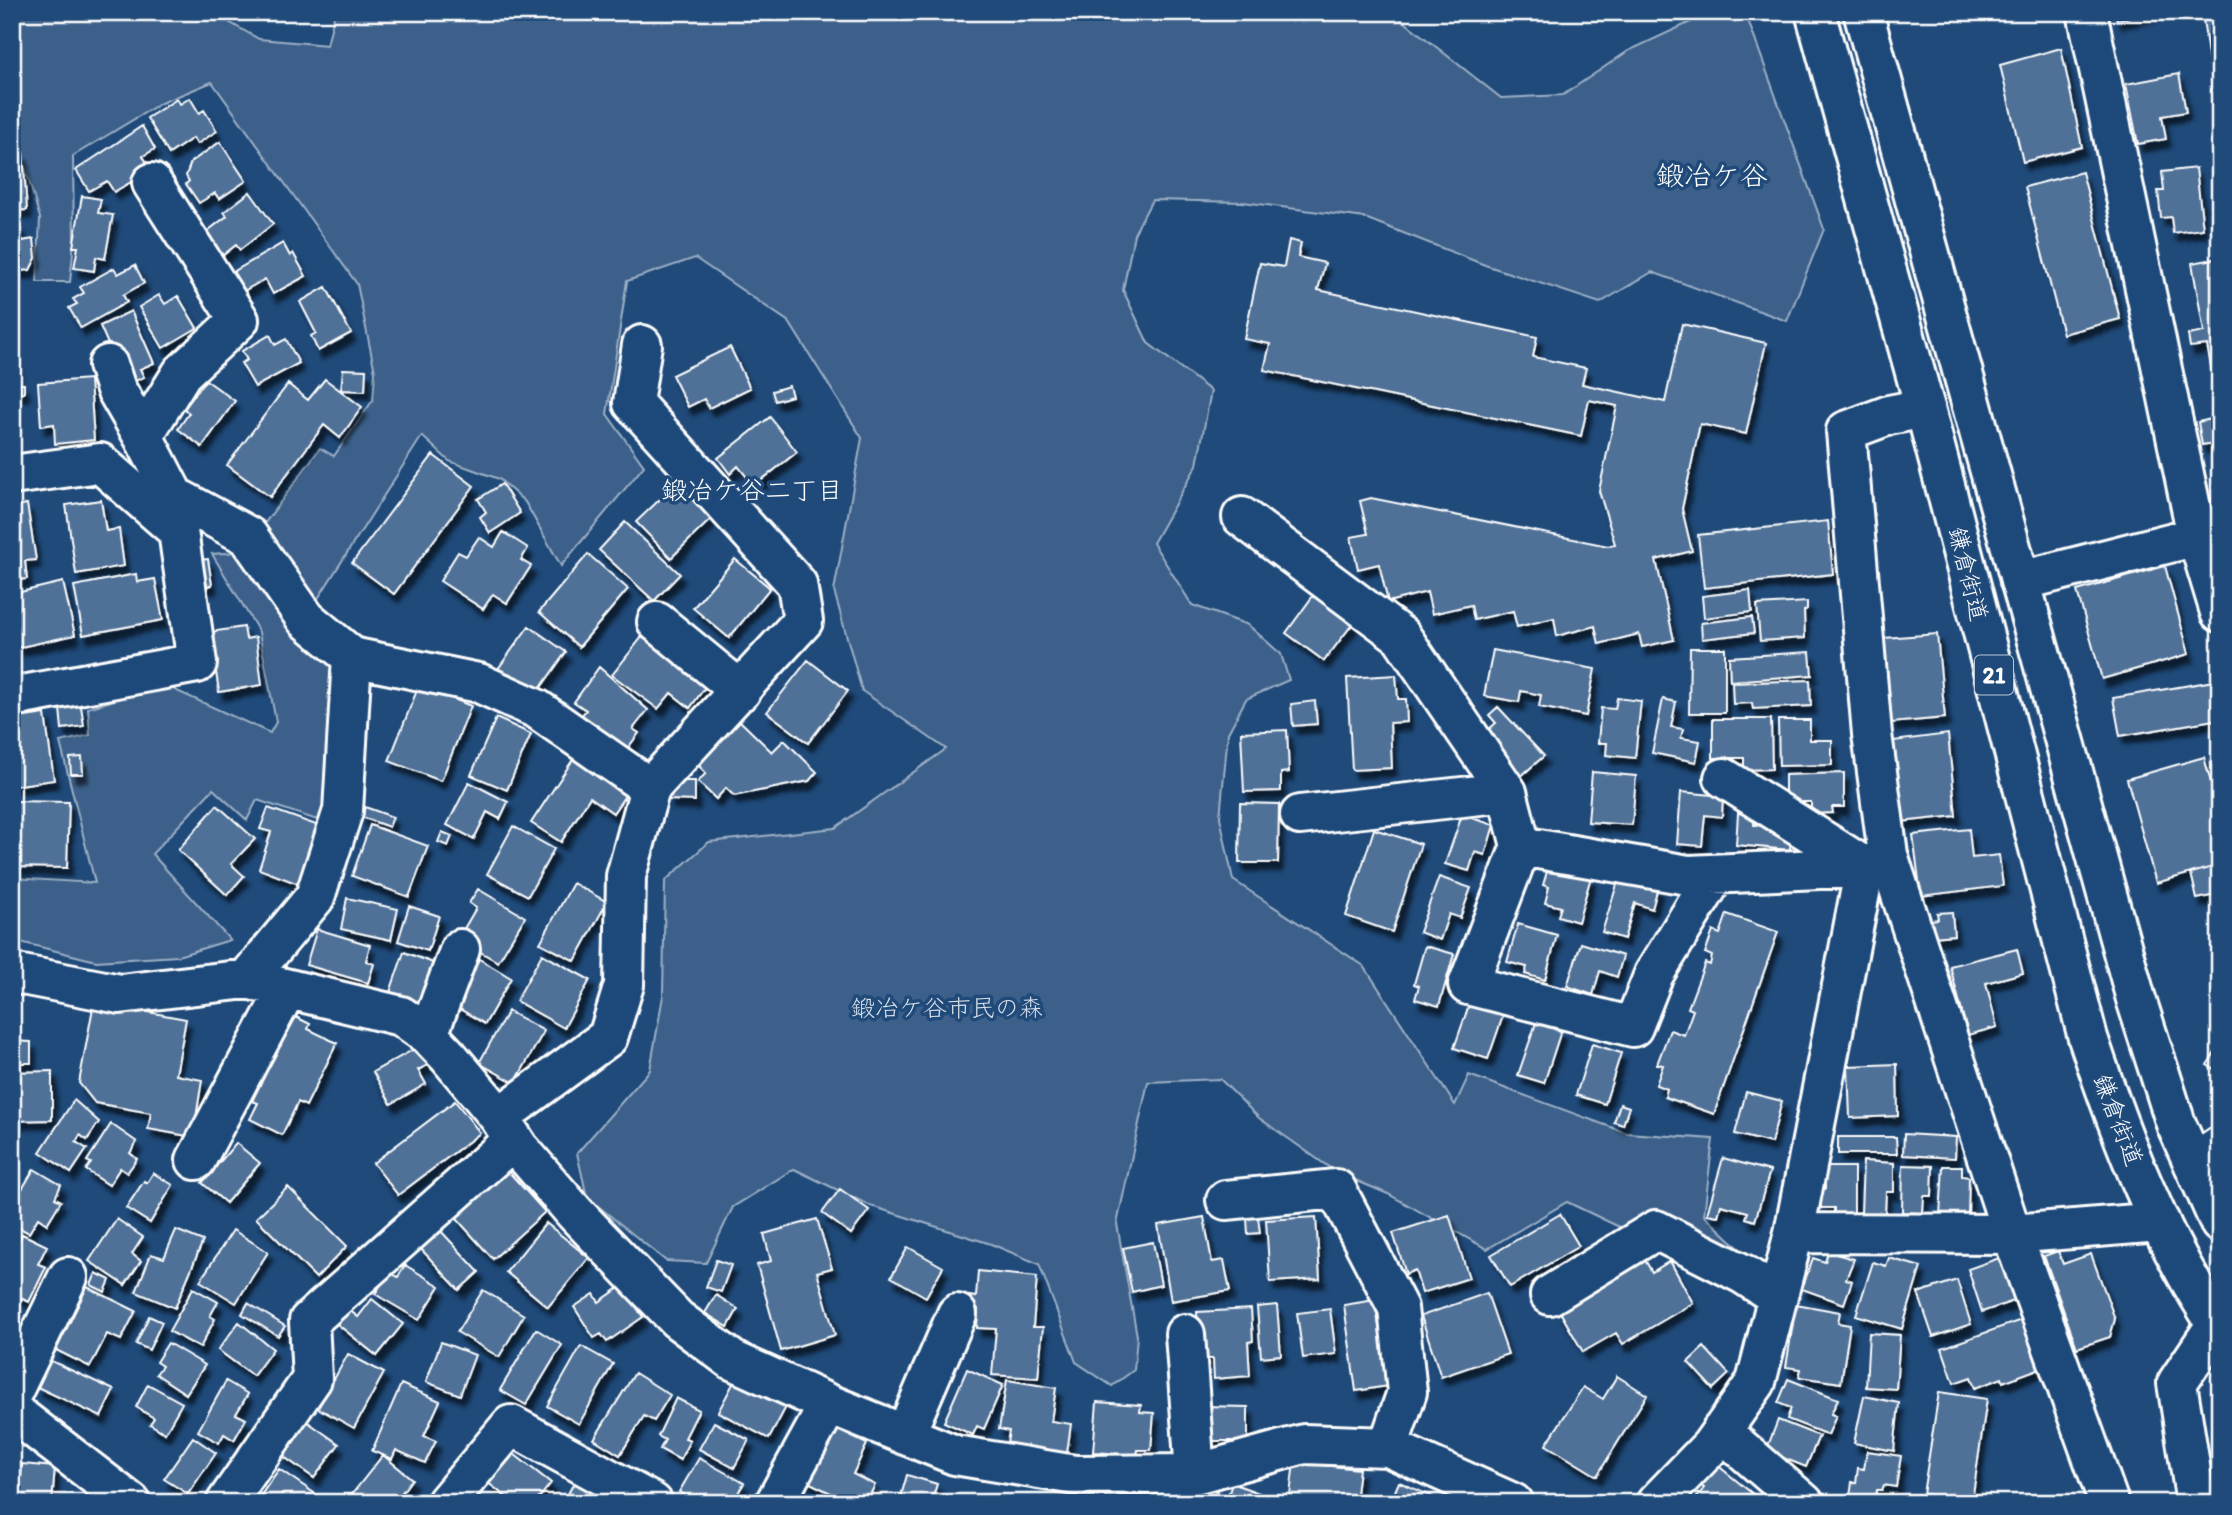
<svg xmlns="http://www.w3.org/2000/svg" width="2232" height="1515" font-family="Itim,'Klee One',sans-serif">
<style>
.green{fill:#3c618b;stroke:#9eb0c5;stroke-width:2}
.building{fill:#507197;stroke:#fff;stroke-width:2;filter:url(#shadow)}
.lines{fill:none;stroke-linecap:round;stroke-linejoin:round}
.minor-casing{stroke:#fff;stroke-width:44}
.major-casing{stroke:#fff;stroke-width:44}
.minor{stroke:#1f4a7a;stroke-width:38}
.major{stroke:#1f4a7a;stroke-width:38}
.labels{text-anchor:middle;stroke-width:7;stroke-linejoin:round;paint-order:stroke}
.shield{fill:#1f4a7a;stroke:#bcc9d7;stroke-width:2}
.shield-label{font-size:23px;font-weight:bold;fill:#fff}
.street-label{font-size:24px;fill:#fff;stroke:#1f4a7a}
.park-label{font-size:24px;fill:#d8dfe8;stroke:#1f4a7a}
.neighbourhood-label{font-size:26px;fill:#fff;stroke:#1f4a7a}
.quarter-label{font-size:28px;fill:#fff;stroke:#1f4a7a}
</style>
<defs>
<filter id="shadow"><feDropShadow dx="4.5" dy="8" stdDeviation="2" flood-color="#0009"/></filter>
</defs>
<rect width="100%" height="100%" fill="#1f4a7a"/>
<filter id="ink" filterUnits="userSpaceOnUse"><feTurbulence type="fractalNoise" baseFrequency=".0143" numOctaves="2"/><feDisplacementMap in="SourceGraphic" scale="14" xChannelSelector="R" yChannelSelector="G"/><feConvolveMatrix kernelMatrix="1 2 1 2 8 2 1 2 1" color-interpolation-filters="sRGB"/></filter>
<g filter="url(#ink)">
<path class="green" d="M12,12H211L259,39L327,45L335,12H1392L1501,98L1563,95L1628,51L1712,12H1745L1824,229L1787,321L1652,272L1600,303L1485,265L1365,218L1243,202L1152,200L1134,234L1123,290L1148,343L1211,391L1197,465L1153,543L1192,605L1248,625L1281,654L1289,680L1246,699L1228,733L1220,817L1233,880L1364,966L1455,1105L1469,1075L1627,1133L1713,1139L1704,1215L1755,1263L1745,1287L1567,1202L1487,1249L1388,1194L1336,1172L1259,1118L1220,1079L1148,1082L1117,1224L1137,1336L1134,1370L1112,1386L1076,1362L1039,1264L991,1244L871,1206L794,1169L733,1207L706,1263L666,1261L587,1197L577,1153L650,1070L663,996L665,881L709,842L835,828L946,749L862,691L834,591L862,438L789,322L695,258L627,281L607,414L644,466L561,566L525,502L499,479L449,461L422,436L317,600L259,531L320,448L334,456L373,400L375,372L357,284L212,82L161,103L73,156L74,243L70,282H37L40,218L19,148L12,84Z
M239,552L252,576L295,633L335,664L323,822L257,800L247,820L213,789L152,854L230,940L178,956L96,961L12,940V878L95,883L60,742L90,735L88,708L164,685L270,733L276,722L259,632L212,554Z"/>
<path class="building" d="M2115,12H2156L2117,20Z
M2202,12H2220V142Z
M2061,48L2082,147L2023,162L2000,65Z
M2179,74L2186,112L2162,116L2166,139L2138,144L2126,84Z
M190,98L199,113L204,110L217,131L197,144L193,138L169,154L147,118L177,99L180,104Z
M142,126L155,149L143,156L151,170L114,192L107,181L89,191L76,170Z
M220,142L246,181L219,199L215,193L199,203L186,184L189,181L186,176L191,162Z
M12,153H23L27,210L12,211Z
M2196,168L2203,229L2173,233L2171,217L2161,218L2158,191H2164L2162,172Z
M2082,172L2120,319L2063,334L2025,187Z
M250,192L273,224L240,250L236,245L222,256L205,233L227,216L224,212Z
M82,196L101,199L98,213L113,215L105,259L96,257L94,271L74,268L78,247H73Z
M20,226L22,241L34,239L36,258L30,270L12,272V227Z
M1289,240L1301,243L1298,257L1325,263L1318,290L1537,337L1533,357L1586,368L1582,384L1665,402L1682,324L1766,343L1746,434L1700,424L1682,509L1692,551L1656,560L1674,640L1642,647L1639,634L1599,644L1595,626L1557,636L1554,618L1517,627L1513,611L1474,620L1471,605L1432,614L1427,592L1388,602L1379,564L1358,569L1351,537L1368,534L1360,501L1371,498L1608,546L1615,544L1599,491L1617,406L1589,400L1581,436L1264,370L1270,344L1244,339L1260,263L1284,267Z
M283,243L290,256L293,253L306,276L273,294L265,279L242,292L231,273Z
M2220,258V399L2217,400L2207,345L2190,347L2188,335L2204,332L2192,263Z
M135,265L144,283L123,295L127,302L81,328L69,308L77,304L73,299L84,293L80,287L114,268L118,274Z
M326,287L351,333L318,351L311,336L316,333L300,302Z
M159,295L165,304L178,296L197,328L163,348L139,307Z
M131,311L154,363L140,369L144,377L126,385L100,326Z
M270,335L275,345L286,339L299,363L255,387L241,363L247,360L242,351Z
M12,339L17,372L12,373Z
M730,347L750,388L709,408L704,399L688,407L672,375Z
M343,369L366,370L365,391L341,390Z
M90,379L94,440L55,444L54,424L41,426L38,383Z
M325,379L362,407L340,438L324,425L270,497L227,465L288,384L308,400Z
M206,380L235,401L202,447L178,429L189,413L184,409Z
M12,384H24V393H13L15,453H12Z
M789,386L792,396L775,401L772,391Z
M770,417L797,452L754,486L738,466L730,474L718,458Z
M2220,417V442L2202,445L2198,422Z
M433,455L474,486L394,594L352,563Z
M677,483L711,519L671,558L636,522Z
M502,484L520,513L490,533L480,517L486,512L478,499Z
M2220,493V519H2219L2213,495Z
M101,500L106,531L119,529L124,566L76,574L66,505Z
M27,504L36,560L25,561L27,579L12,581V507Z
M1828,521L1833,574L1704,588L1698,535Z
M625,522L680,574L654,601L599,550Z
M503,532L528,548L521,560L531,566L507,603L493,594L483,609L440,581L458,552L466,556L479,537L494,547Z
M588,554L628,589L579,647L539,612Z
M208,559L212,585L203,587L199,560Z
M735,559L770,588L729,638L693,608Z
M2165,566L2189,654L2102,679L2077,591Z
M136,574L137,582L155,579L163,620L83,635L74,586Z
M63,582L75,635L12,649V594Z
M1750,590L1752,612L1704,618L1702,596Z
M1315,593L1354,622L1324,661L1286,633Z
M1807,602V609L1804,611L1805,638L1760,641L1757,605Z
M1752,617L1754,633L1702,639L1701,623Z
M529,626L566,652L532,700L495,673Z
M244,627L246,639L256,637L262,685L219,692L210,632Z
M1937,634L1945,718L1891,723L1884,638Z
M642,637L706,686L690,708L671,693L658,709L612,675Z
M1690,648H1725V713H1689Z
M1493,650L1595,669L1586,716L1539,707L1541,695L1521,691L1519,702L1484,696Z
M1810,652L1812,675L1730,681L1729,657Z
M808,660L848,691L808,743L767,712Z
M599,667L648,710L633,729L639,733L627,749L582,715L586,710L574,702Z
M1396,675L1398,699H1406L1407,722L1390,723L1392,768L1352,770L1347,678Z
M1810,680L1811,706L1753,709L1752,703L1733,704L1732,683Z
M2214,681L2220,719L2120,736L2113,698Z
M419,685L471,706L441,781L389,761Z
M1617,698L1641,701L1635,758L1606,755L1607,743H1598L1601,708L1615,709Z
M1663,699L1676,702L1671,727L1683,729L1681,738L1700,741L1696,762L1652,753Z
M1315,701L1317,724L1293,726L1291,704Z
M81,706L84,726L62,729L60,709Z
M1498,707L1544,756L1519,778L1481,736L1496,723L1489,715Z
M45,714L54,780L13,786L12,719Z
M496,718L531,734L507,790L471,775Z
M738,719L772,752L784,740L817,772L809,781L734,796L726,788L716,799L698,782L706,773L696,763Z
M1713,719H1771L1772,769L1744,770V758H1713Z
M1778,720H1810V740H1832V765L1779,766Z
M1287,730L1289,772L1281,773V791L1244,792L1241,732Z
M1948,734L1956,816L1901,822L1893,741Z
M578,752L631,787L613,813L590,797L561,842L531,823Z
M82,757L83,774H71L70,758Z
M2204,757L2220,815V865L2156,883L2127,779Z
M1592,772L1636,776L1632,825L1588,822Z
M1844,773V807H1832L1833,813L1811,814V802H1785V775Z
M669,781H695V801L669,800Z
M469,782L508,802L500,819L487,812L474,839L447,825Z
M1681,792L1723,796L1722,817L1705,815L1702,846L1677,844Z
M14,801L69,802L67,868L13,867Z
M1240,803L1279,804L1278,863H1239Z
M217,805L255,839L231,864L244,876L227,895L178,850Z
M365,807L393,817L389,827L361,817Z
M268,808L322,827L301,885L259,869L271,832L260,829Z
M1738,813L1755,815L1754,825L1770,827V833L1791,835L1790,850L1736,845Z
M1462,815L1494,825L1485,855L1475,852L1469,871L1445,864Z
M370,825L428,846L409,897L352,876Z
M513,826L554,849L528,896L487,874Z
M1374,829L1421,844L1392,932L1346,916Z
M1969,829L1972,858L1999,855L2003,886L1921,896L1913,835Z
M442,832L452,836L448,846L438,842Z
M1549,865L1591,877L1578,922L1558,916L1561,907L1545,903L1549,887L1543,885Z
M2220,865V894L2197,899L2191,873Z
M1620,875L1658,887L1652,909L1635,903L1624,939L1602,932Z
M1439,877L1471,888L1460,918L1449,914L1440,940L1419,932Z
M573,883L607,902L575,961L540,943Z
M478,889L525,917L498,962L458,939L476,908L469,903Z
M347,898L398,909L391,940L341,929Z
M409,906L439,916L428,951L398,941Z
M1952,912L1954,935L1933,937L1930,920L1938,919L1937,913Z
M1727,914L1778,932L1714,1114L1665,1097L1667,1089L1656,1085L1663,1065L1657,1064L1670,1030L1684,1035L1693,1010L1688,1008L1705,963L1710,965L1712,956L1705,953L1713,931L1720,934Z
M1518,924L1557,935L1545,980L1525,974L1527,967L1507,962Z
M317,929L370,945L366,961L374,964L368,983L306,965Z
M1581,943L1623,956L1617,977L1600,971L1593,995L1567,986Z
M1425,946L1454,954L1439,1006L1415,999L1419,986L1414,984Z
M2017,949L2023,973L1986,983L1997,1027L1968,1035L1950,966Z
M404,952L436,964L419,1009L388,998Z
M471,954L511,978L485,1024L455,1006Z
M542,954L590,980L564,1028L516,1001Z
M94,1002L186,1019L176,1075L202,1080L193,1137L148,1129L151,1113L95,1103L79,1083Z
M1470,1002L1504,1013L1488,1059L1454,1048Z
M508,1011L544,1031L515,1083L479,1063Z
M294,1016L310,1024L308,1029L337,1043L306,1106L298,1102L282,1135L250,1119L258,1103L252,1101Z
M1536,1023L1561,1031L1544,1083L1518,1075Z
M12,1041L31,1042V1063H12Z
M1592,1044L1621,1053L1605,1104L1576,1095Z
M2220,1045V1073L2207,1065Z
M418,1047L428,1065L418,1070L426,1084L391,1104L373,1072Z
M1897,1064L1898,1116L1850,1118L1848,1066Z
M52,1071V1120L12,1121V1072Z
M1746,1092L1782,1101L1771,1143L1735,1134Z
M74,1100L99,1122L87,1140L80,1135L76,1142L87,1149L71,1173L40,1152Z
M455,1101L480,1133L398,1195L373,1163Z
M1620,1104L1629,1107L1623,1125L1614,1122Z
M111,1124L137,1142L130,1153L137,1159L127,1173L120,1168L109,1185L86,1170L91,1163L87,1161Z
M1904,1134L1956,1137L1955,1158L1903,1155Z
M1838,1137H1896L1897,1154H1838Z
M236,1143L260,1163L226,1203L202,1183Z
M1723,1158L1770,1171L1755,1221L1746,1218L1748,1212L1721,1205L1718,1216L1707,1214Z
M1863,1161L1894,1163V1192H1886L1885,1214L1861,1213Z
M1903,1165L1933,1166L1932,1196H1924L1923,1213L1902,1212Z
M1943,1166H1962V1176L1969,1177L1968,1217L1940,1216Z
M1825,1167H1854V1216H1834V1208H1821V1189H1825Z
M34,1169L61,1185L55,1198L61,1201L47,1224L38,1218L29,1233L12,1224V1206Z
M508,1171L545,1212L493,1259L456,1218Z
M153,1173L173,1185L150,1223L126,1208L144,1181L147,1183Z
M288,1187L347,1246L316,1278L256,1218Z
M840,1189L869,1210L851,1234L822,1213Z
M1560,1214L1579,1246L1510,1287L1491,1255Z
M1449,1215L1469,1278L1422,1293L1415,1270L1406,1274L1393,1233Z
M1204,1217L1212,1262L1224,1260L1230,1291L1171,1301L1158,1225Z
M1258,1217L1260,1233L1248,1234L1247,1218Z
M1316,1217L1320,1279L1270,1282L1266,1220Z
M117,1219L143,1237L132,1254L141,1261L125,1285L89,1261Z
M817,1219L832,1268L817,1272L835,1335L781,1351L757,1265L771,1261L764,1234Z
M546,1223L589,1258L548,1307L506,1272Z
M176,1230L203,1241L175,1308L136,1292L151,1254L164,1258Z
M233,1230L268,1252L236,1303L200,1281Z
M440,1230L479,1272L459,1290L420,1248Z
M22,1234L47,1246L38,1264L46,1267L29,1302L12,1294V1255Z
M1153,1242L1161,1285L1132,1292L1123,1248Z
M908,1247L943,1267L926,1297L891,1277Z
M2058,1251L2063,1264L2091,1254L2115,1319L2110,1337L2077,1348L2044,1256Z
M1828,1252L1854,1259L1846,1279L1852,1281L1844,1304L1802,1289L1813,1258L1825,1262Z
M2002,1257L2017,1300L1982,1312L1968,1269Z
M1889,1258L1921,1267L1902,1329L1856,1315L1873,1262L1886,1266Z
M716,1260L731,1265L721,1292L706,1287Z
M1645,1260L1652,1272L1670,1261L1693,1303L1623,1344L1616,1333L1583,1352L1559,1310Z
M405,1265L440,1286L419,1320L375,1294L389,1272L398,1277Z
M978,1271L1037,1277L1033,1327H1043L1038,1378L992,1375L996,1329L977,1328L978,1309H968L969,1296L976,1297Z
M96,1273L110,1280L105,1292L91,1285Z
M1957,1280L1971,1324L1933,1337L1918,1293Z
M622,1286L643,1317L607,1342L601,1334L594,1338L574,1307L594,1294L599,1302Z
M87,1287L136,1311L121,1340L107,1334L90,1367L56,1350Z
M193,1288L218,1302L210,1316L215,1319L200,1348L169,1331Z
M483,1290L524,1315L499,1357L457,1332Z
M1487,1293L1508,1354L1441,1377L1421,1316Z
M716,1295L738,1309L728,1327L705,1313Z
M372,1299L403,1324L377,1356L336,1323L348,1309L358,1317Z
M1375,1300L1388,1386L1356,1391L1344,1305Z
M248,1303L285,1326L278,1336L242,1314Z
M1796,1304L1840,1312L1838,1323L1850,1325L1841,1383L1799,1377L1801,1369L1786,1367Z
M1277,1305L1281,1355L1261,1357L1257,1307Z
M1251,1309L1253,1341L1248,1342L1250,1376L1214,1379L1213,1359H1200L1197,1312Z
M1330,1309L1336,1354L1303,1358L1297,1313Z
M149,1316L162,1322L149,1350L136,1344Z
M2024,1319L2041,1368L2003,1382L2002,1378L1975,1388L1971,1377L1954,1383L1942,1348Z
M239,1322L273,1349L253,1376L218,1350Z
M536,1329L562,1345L526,1405L500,1390Z
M1869,1333L1900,1335L1896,1389L1866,1387Z
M441,1342L475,1355L460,1395L426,1382Z
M168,1343L205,1365L186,1394L156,1374L162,1366L156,1362Z
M581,1346L613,1364L579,1424L547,1406Z
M1704,1347L1729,1374L1713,1389L1688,1362Z
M348,1354L384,1373L354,1428L318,1408Z
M49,1360L114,1390L101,1417L37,1387Z
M967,1369L1003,1385L984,1429L977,1426L973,1435L944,1422Z
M635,1373L670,1395L654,1421L644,1416L620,1455L594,1439Z
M1617,1376L1647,1395L1597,1476L1546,1445L1583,1387L1603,1399Z
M736,1378L787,1405L769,1439L718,1412Z
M1788,1379L1838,1399L1831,1414L1836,1416L1828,1435L1787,1419L1791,1408L1778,1403Z
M1007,1380L1056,1388L1051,1421L1071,1424L1067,1453L1007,1443L1009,1431L999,1429Z
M226,1381L248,1394L236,1414L246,1419L234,1440L224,1434L219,1443L198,1431Z
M148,1384L182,1403L165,1433L150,1424L154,1418L136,1407Z
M401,1384L440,1401L424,1436L436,1441L425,1463L396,1450L392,1459L372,1451Z
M1939,1392L1987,1399L1972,1501L1923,1494Z
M1864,1396L1899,1403L1894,1451L1854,1443Z
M676,1398L699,1410L685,1438L690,1440L680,1460L660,1449L665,1440L658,1436Z
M1097,1402L1141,1405L1140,1412L1154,1413L1151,1450H1138L1137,1455L1093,1452Z
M1202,1406L1248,1407V1441H1203Z
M305,1420L339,1444L314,1478L280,1454Z
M1778,1420L1819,1436L1806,1467L1766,1451Z
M714,1422L749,1440L734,1468L699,1449Z
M829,1426L867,1444L853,1474L875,1485L866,1503H851L804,1480Z
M193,1437L216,1453L188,1494L164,1479Z
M510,1451L551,1483L535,1503H514L487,1482Z
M1867,1451L1901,1456L1896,1487L1884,1485L1882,1490H1877L1875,1503H1849L1852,1482L1856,1483L1858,1468L1864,1469Z
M383,1455L412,1479L394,1503H345Z
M699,1458L744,1483L732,1503H697L679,1492Z
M1294,1462L1359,1469L1355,1503H1289Z
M22,1464L55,1467L52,1503H19Z
M1716,1464L1764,1503H1705L1697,1497L1704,1488L1700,1485Z
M279,1469L317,1495L312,1503H273L261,1495Z
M907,1475L937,1484L931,1503H899Z
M575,1481L613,1503H563Z
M1399,1482L1440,1500L1439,1503H1390Z
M1232,1483L1262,1494L1259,1503H1200L1205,1488L1228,1496Z"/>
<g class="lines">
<defs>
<path id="minor" d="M152,183L239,320L182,373L143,436L174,496L248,536L306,619L352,657L343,811L315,897L247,979
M108,365L116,389L143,436
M12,475L100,463L178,531L197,663L12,697
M1242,517L1401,636L1507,792
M2197,536L2220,612
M2020,581L2197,536L2087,12
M657,622L741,691
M352,657L479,683L537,709L650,788
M1724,778L1865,867
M1300,815L1507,792L1521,846L1688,875L1865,867
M1521,846L1468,985L1633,1027L1654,974L1715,875
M1888,855L2012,1234L2109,1503
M12,973L120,994L247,979L401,1016L428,1035L449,1057L499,1117L519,1148L575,1213L677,1319L732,1360L829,1404L955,1455L1075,1475L1195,1474L1304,1444L1388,1447L1513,1503
M428,1035L460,949
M499,1117L608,1037L624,985L626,876L650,788L803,621L797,584L633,403L642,345
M196,1160L287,989
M2194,1164L2220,1146
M1226,1200L1336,1189L1398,1308L1407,1392L1388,1447
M1794,1233L2012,1234L2160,1222
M1550,1295L1656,1230L1743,1274L1777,1296
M1185,1334L1195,1474
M12,1393L68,1277
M12,1411L131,1503
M1721,1431L1804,1503
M905,1435L957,1314
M226,1503L312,1379L309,1321L513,1140
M446,1503L511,1425L653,1503
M775,1503L829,1404
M1656,1503L1711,1446L1756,1382L1794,1233L1865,867L1888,855L1872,734L1846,431L1889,415L1925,408
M2196,1503L2177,1383L2220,1319"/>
<path id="major" d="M1815,12L1925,408L2088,1038C2122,1140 2160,1240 2220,1329
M1863,12L2136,999L2176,1124L2220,1223"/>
</defs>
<use href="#minor" class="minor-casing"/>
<use href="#major" class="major-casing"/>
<use href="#minor" class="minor"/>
<use href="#major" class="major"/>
</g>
</g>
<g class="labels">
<rect class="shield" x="1975" y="655.5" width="38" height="39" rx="5"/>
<g class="shield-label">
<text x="1994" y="683">21</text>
</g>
<g class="street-label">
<text transform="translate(1968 574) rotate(76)" y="8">鎌倉街道</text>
<text transform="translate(2118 1120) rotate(69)" y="8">鎌倉街道</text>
</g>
<g class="park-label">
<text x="947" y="1016">鍛冶ケ谷市民の森</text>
</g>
<g class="neighbourhood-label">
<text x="752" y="499">鍛冶ケ谷二丁目</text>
</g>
<g class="quarter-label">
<text x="1712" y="185">鍛冶ケ谷</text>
</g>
</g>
<rect width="2232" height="1515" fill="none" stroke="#1f4a7a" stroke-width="42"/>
<rect x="21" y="21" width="2190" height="1473" fill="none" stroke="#fff" stroke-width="2.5" filter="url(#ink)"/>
</svg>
